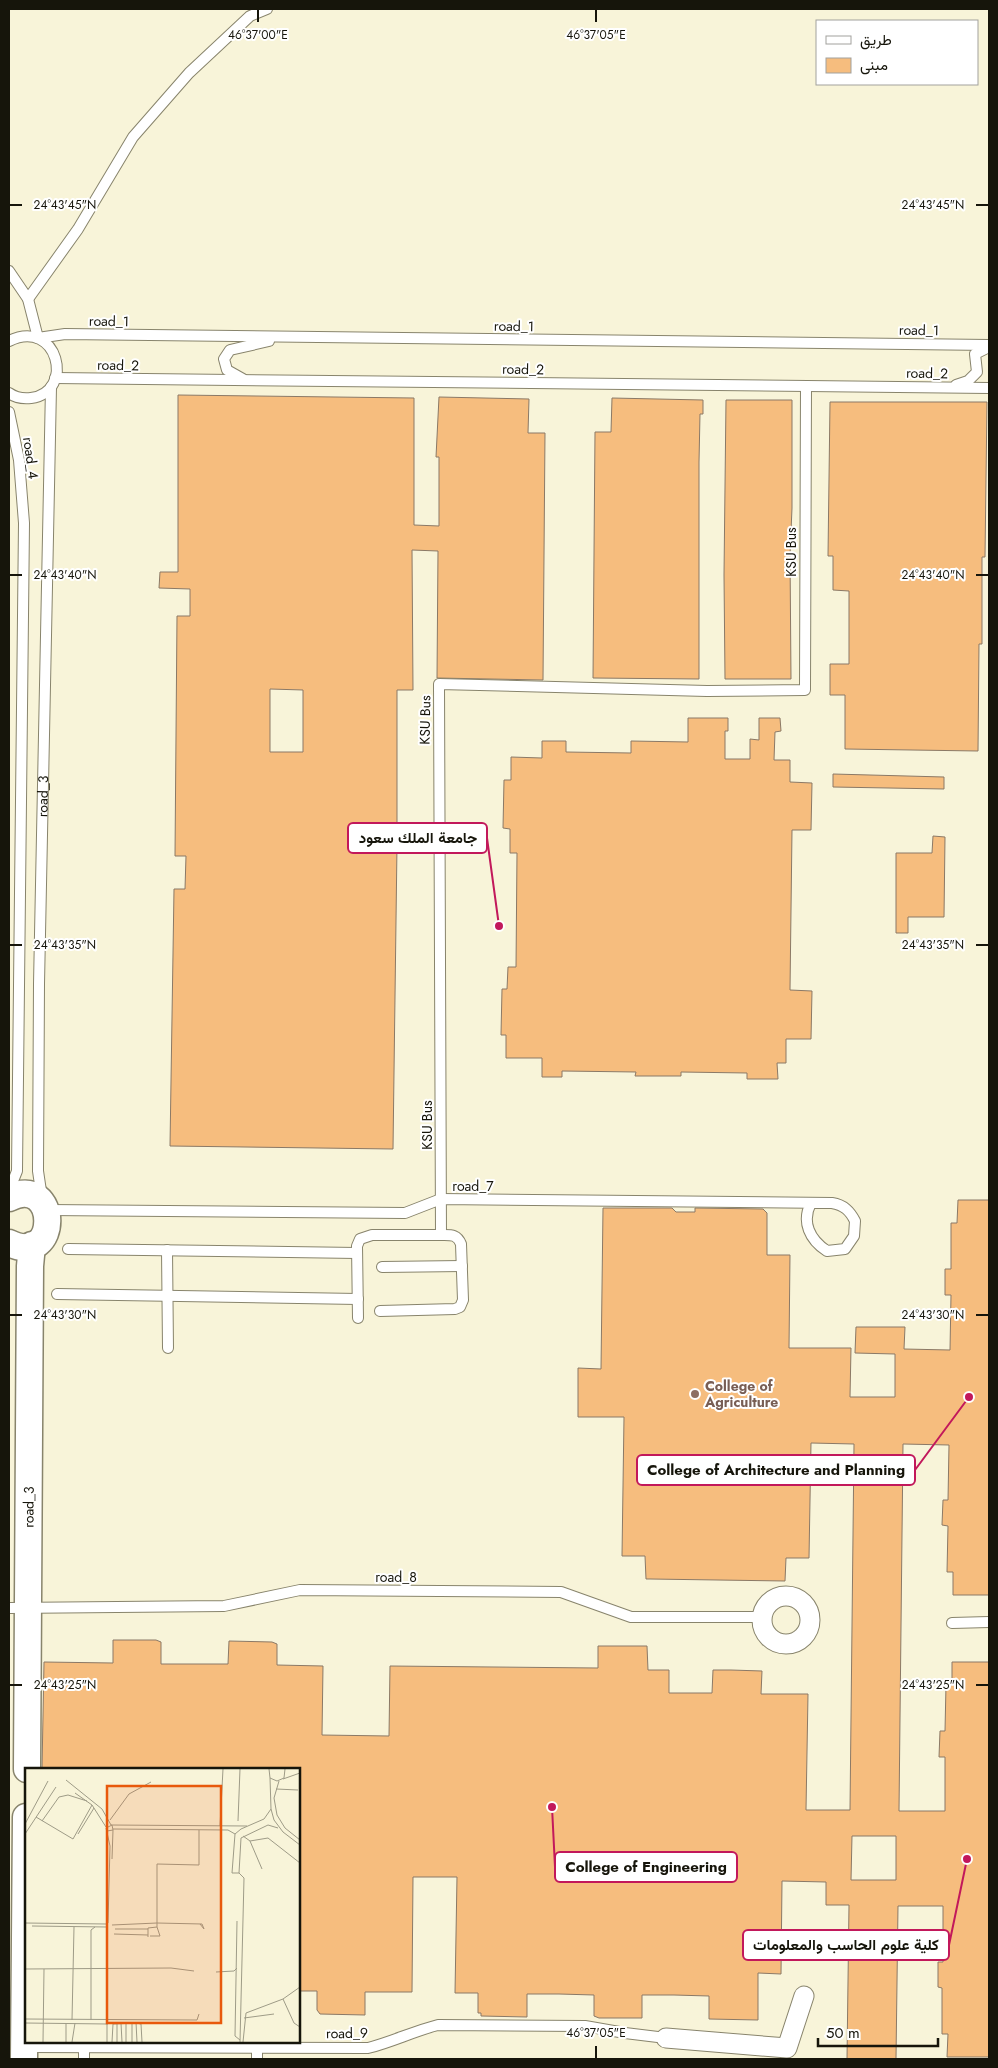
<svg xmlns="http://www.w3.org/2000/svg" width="998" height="2068" font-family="Jost,Vazirmatn,sans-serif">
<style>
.building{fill:#f6bd7e;stroke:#8b7966;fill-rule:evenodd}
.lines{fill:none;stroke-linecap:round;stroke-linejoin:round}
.lane-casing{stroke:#88846c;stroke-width:12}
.street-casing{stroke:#88846c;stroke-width:21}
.secondary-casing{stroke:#88846c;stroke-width:29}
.lane{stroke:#fff;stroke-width:10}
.street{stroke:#fff;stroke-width:19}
.secondary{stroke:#fff;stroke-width:26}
.ticks{fill:none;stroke:#16150b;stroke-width:2}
.education-dot{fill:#8d6e63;stroke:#fff;stroke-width:2}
.labels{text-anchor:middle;stroke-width:4;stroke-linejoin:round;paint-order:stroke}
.street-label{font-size:14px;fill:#16150b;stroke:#fff}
.education-label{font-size:14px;font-weight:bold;fill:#785e54;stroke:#fff;text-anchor:start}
.inset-road{fill:none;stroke:#9e9b87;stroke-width:1}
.view{fill:#e8590c;fill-opacity:0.15;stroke:#e8590c;stroke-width:2.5}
.inset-edge{fill:none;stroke:#16150b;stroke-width:2.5}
.ticks-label{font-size:12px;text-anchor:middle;fill:#16150b;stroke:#fff;stroke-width:4;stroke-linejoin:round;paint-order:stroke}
.leader{fill:none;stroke:#c2185b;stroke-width:2}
.callout-dot{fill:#c2185b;stroke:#fff;stroke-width:2}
.callout{fill:#fff;stroke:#c2185b;stroke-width:2}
.callout-label{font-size:15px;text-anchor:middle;font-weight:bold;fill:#16150b}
</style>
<rect width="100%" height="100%" fill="#f8f4d9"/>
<path class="building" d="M178,395L414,398V525L439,526V457H436L439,397L529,399L528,433H545L543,680L437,678L438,551L412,550L413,690H397V845L393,1149L170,1146L174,889H185L186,856H175L177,616H190V589L159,588L160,572H178ZM270,689L303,690V752H270Z
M612,398L703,400V414H700L699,462V679L593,678L595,432H611Z
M726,400H792V508L790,555L791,679H725L724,575Z
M830,402H987L985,557H982V644H979L978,751L845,749V695H830V664H849V591L833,590V556H828Z
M688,718H728V731H725V759H750V739L759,740V718H780L781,731L775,732L774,760H790V782L812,783L811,830H792L790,990L812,991L811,1039H786V1063H777L778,1079H747V1073L681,1072V1076H635L636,1072L562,1071V1077H542V1058H506V1035H501L502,989H507L508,967H516L517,853H510V829L503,828L504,780H511V757L542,758V741H566V752L631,753V741L688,742Z
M833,774L944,777V789L833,787Z
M933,836L945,837L944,917H908V933H896V853H932Z
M958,1200H989V1595H953V1572H947L948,1526L942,1525L943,1500H948L949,1445L903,1444L899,1811H945V1757H939L940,1731H945L946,1685H952V1662H989V2057H947L948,2034H942V1988L938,1987V1962H943V1906H898L896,2059H847L849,1905H826V1882L782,1881L781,1974L758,1973V2020L709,2019V1996L674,1995H642V2018H599L594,2016V1995L559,1994H527V2017L481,2016V2013H478V1993H455L457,1877H413L412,1992H365V2015L320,2014L317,2010V1991H299V1769H42L44,1662L113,1663V1640H156L161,1642V1664H228L229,1641L272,1642L277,1644V1665L323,1666L322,1735L389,1736L390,1666L598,1668V1646H647L648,1670H669V1693H712L713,1670H731L762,1671L761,1694H808L806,1810H850L854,1444L811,1443L809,1558H786L785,1581L650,1579H646L645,1556H622L624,1417H578V1368L601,1369L603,1208H672L676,1212H695V1208L763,1209L767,1213V1255H790L789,1348H851L850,1397H895V1354L855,1353L856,1327H905L904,1349L950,1350L951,1295H945V1269H951V1223H957ZM852,1836H896V1880H851Z"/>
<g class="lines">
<defs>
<g id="lane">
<path d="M9,271L28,299L38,338L65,334L989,345"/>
<path d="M28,299L78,229L133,137L189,73L250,16L267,9"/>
<path d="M9,341C58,317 76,392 31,398C23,399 16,398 9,393"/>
<path d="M55,378L989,388"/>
<path d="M243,379L227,370L224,359L230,350L269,341"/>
<path d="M956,385L968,381L977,372L975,354L989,347"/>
<path d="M9,412L19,460L24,523L17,1171L11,1186L12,1196"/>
<path id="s1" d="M42,1198L38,1171L39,984L51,387"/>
<path d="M47,1210L405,1213L441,1199L832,1203C844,1205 850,1211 855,1221L854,1236L845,1249L827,1251C810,1240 801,1222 811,1203"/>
<path d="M68,1249L357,1253"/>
<path d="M167,1250L168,1348"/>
<path d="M382,1267L462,1266"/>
<path d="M57,1294L358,1299"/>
<path d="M380,1311L455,1309L460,1307L463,1300L461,1244C457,1234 451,1235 441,1235"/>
<path d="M358,1318L357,1246L360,1239L372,1235H441L439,684L707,691L805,690L806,386"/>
<path d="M9,1608L224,1606L300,1590L561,1592L631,1617H761"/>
<path d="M952,1623L989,1622"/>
<path d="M25,2047L368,2048C392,2042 414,2031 438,2025L585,2026L625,2033L666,2038"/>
<path d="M84,2047V2059"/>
<path d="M257,2047V2059"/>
</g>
<path id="street" d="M762 1620a24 24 0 1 1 48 0a24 24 0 1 1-48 0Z
M666,2038L787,2048L804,1996"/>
<g id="secondary">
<path d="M9,1198C59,1173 61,1268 9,1243"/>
<path id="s2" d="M27,1769L30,1266L32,1245"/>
<path d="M24,2059L26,1817"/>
</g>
</defs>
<use href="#lane" class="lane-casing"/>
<use href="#street" class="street-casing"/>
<use href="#secondary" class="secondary-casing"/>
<use href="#lane" class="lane"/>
<use href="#street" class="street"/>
<use href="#secondary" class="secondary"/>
</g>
<path class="ticks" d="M258,10V22M596,10V22M10,205H22M976,205H988M10,575H22M976,575H988M10,945H22M976,945H988M10,1315H22M976,1315H988M10,1685H22M976,1685H988M596,2046V2058"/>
<circle class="education-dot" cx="695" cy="1394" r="5"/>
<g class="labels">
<g class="street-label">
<text transform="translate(109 321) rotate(1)" y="5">road_1</text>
<text transform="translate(514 326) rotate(1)" y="5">road_1</text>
<text transform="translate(919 330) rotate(1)" y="5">road_1</text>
<text transform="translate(118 365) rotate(1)" y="5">road_2</text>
<text transform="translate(523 369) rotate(1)" y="5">road_2</text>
<text transform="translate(927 373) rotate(1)" y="5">road_2</text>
<text transform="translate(31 458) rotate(82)" y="5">road_4</text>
<text transform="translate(791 552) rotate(-90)" y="5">KSU Bus</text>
<text transform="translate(425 720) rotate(-89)" y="5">KSU Bus</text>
<text dy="5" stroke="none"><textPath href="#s1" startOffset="402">road_3</textPath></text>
<text transform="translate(427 1125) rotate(-90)" y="5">KSU Bus</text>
<text x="473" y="1191">road_7</text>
<text dy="5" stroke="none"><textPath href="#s2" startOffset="262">road_3</textPath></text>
<text x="396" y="1582">road_8</text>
<text transform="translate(347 2033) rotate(-1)" y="5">road_9</text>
</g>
<g class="education-label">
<text x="705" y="1391">College of<tspan x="705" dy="16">Agriculture</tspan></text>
</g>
</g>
<g transform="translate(25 1768)">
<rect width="275" height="275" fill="#f8f4d9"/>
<path class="inset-road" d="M244,1L245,10L252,13L259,10L260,1M245,10L246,41L249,52L258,64L275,77M258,11L275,5M41,12L77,41L86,57L222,58M254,13L249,30L252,47L260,60L275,72M251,21L273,22M50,25L67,37L81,59M11,49L48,71M85,52L104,26L126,14M17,53L34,29L43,27L62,33M213,53L215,1M0,56L23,13M195,58L198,1M88,61L203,62L210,66M82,63L88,62L87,57L81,60L85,78L83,155M0,66L31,19M53,66L69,40M218,68L225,73L243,70L275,95M48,71L67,37M225,73L237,101M87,91L88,62M214,105H207L210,66L216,61L239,51L246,41M212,153L210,268L215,272M0,155L82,156M87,157L132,155L177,156L179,161L175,156M7,158L82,159M90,161H123M89,166L123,167M125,168H135L132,159M123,169V160L132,159V96L174,97V62M0,201L146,200L169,203M191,204L209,203L212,200M258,231L269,255L275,259M219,250L249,246M0,251L172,252L174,246M47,252L49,159M66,252V162L70,159M92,254V274M111,254L112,274M0,255L83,256M96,255L97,274M101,255V274M107,255V274M18,274L19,201M41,274V256M47,274L50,255M82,274V160M87,274L88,256L111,255L116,256L117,274M215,274L219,110L214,105L216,70L243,57L253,60M218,274L221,245L258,231L275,219"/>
<path class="view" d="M82,18H196V255H82Z"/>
<rect width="275" height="275" class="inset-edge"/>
</g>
<g class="ticks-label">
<text x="258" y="39">46°37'00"E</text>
<text x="596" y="39">46°37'05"E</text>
<text x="65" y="209">24°43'45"N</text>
<text x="933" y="209">24°43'45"N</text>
<text x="65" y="579">24°43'40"N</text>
<text x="933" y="579">24°43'40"N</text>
<text x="65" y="949">24°43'35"N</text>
<text x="933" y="949">24°43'35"N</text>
<text x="65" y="1319">24°43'30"N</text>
<text x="933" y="1319">24°43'30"N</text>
<text x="65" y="1689">24°43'25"N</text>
<text x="933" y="1689">24°43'25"N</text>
<text x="596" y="2037">46°37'05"E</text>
</g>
<path class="leader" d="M499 926L487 838M969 1397L915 1470M552 1807L555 1867M967 1859L949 1945"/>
<g class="callout-dot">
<circle cx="499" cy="926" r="5"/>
<circle cx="969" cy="1397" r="5"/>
<circle cx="552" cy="1807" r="5"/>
<circle cx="967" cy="1859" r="5"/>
</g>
<g class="callout">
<rect x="348" y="823" width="139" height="30" rx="5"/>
<rect x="637" y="1455" width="278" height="30" rx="5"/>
<rect x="555" y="1852" width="182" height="30" rx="5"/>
<rect x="743" y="1930" width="206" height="30" rx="5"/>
</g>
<g class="callout-label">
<text x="418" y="843">جامعة الملك سعود</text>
<text x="776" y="1475">College of Architecture and Planning</text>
<text x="646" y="1872">College of Engineering</text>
<text x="846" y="1950">كلية علوم الحاسب والمعلومات</text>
</g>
<rect width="998" height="2068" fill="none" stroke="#16150b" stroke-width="20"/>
<rect x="816" y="20" width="162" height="65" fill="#ffffff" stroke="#a2a19d"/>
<rect x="826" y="36" width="25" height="8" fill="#ffffff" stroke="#a2a19d"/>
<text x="860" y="45" font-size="15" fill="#16150b">طريق</text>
<rect x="826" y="58" width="25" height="15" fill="#f6bd7e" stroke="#a2a19d"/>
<text x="860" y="70" font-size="15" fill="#16150b">مبنى</text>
<path d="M818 2038v8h120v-8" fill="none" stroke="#16150b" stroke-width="2.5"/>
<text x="826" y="2038" font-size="15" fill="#16150b" stroke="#ffffff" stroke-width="4" paint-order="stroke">50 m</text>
</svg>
